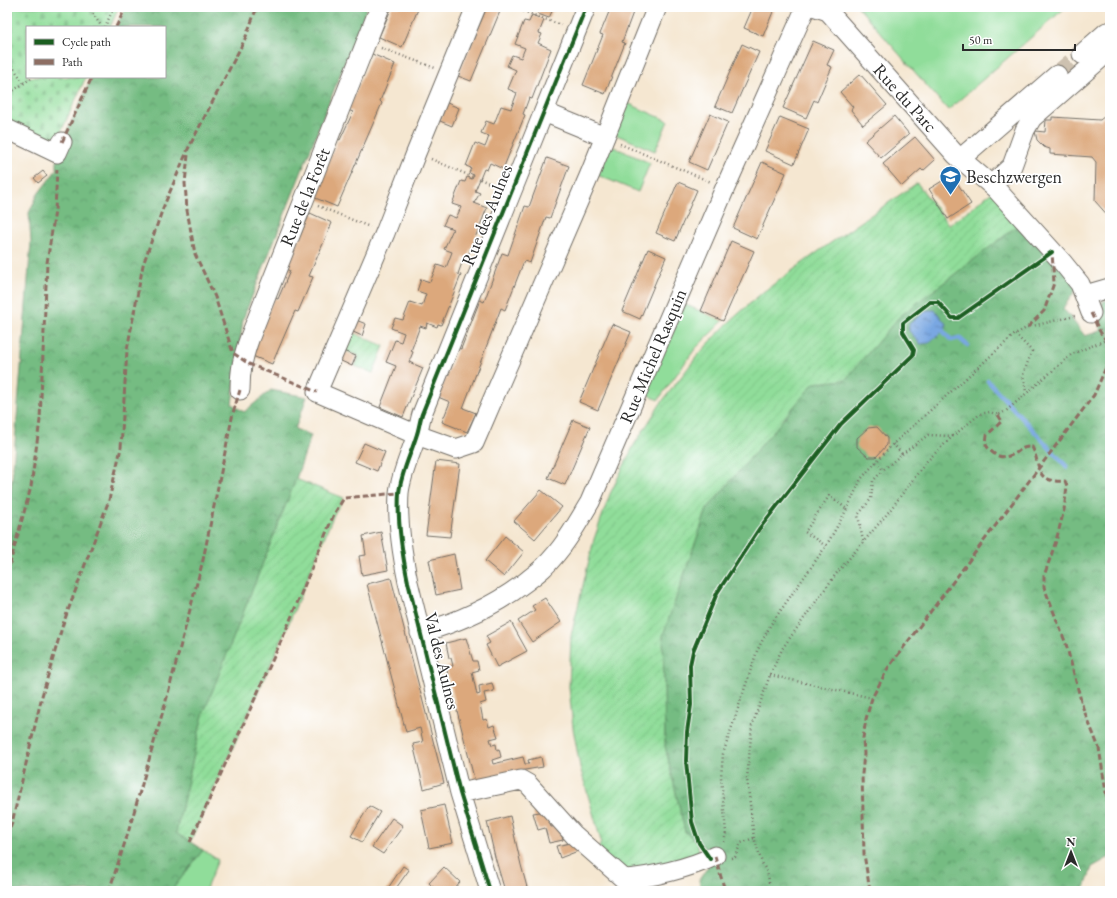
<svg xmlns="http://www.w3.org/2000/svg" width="1117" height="898" font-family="'EB Garamond',serif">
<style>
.green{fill:#90dd9a;stroke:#5e8462}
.forest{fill:url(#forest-crowns);stroke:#507456}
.cemetery{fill:url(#cemetery-stones);stroke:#5e8462}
.garden{fill:url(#garden-furrows);stroke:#5e8462}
.water{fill:url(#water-ripples);stroke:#526986}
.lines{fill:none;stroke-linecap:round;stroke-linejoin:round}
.stream{stroke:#79a7e2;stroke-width:4.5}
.building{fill:#dca87c}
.minor-tunnel{stroke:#cdc1b0;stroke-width:19;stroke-dasharray:19 10;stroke-linecap:butt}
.minor-casing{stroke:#726d65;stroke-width:21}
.path{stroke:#726d65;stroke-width:2.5;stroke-dasharray:1 3;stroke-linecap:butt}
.minor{stroke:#fff;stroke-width:19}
.quiet{stroke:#8d6e63;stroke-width:3;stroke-dasharray:6 3;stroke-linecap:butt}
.cycleway-casing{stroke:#fff;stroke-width:6}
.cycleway{stroke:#1b5e20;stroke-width:4}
.labels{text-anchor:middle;stroke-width:3.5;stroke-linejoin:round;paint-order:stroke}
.street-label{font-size:18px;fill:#2b2b2b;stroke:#fff}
.poi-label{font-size:18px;fill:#2b2b2b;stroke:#fff;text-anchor:start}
</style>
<defs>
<pattern id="forest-crowns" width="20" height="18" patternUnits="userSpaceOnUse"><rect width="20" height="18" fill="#74bc82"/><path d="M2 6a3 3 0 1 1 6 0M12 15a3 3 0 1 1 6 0" fill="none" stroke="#5f996b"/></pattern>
<pattern id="cemetery-stones" width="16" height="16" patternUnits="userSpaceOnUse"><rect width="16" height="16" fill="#90dd9a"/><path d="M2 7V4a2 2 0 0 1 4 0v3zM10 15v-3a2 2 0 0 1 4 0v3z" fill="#7cbe85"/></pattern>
<pattern id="garden-furrows" width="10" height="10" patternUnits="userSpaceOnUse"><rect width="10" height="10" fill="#90dd9a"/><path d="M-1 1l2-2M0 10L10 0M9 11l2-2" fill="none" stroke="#7cbe85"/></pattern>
<pattern id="water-ripples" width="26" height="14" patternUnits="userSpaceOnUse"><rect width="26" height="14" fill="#79a7e2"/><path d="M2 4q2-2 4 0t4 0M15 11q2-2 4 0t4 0" fill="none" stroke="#6388b7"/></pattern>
</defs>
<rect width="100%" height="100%" fill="#fff"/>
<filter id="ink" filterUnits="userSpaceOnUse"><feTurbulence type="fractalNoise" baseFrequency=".025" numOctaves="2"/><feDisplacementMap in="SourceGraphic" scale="8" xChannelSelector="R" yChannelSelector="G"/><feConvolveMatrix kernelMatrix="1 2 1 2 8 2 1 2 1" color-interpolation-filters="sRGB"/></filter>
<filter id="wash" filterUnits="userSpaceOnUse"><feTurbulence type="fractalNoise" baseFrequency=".012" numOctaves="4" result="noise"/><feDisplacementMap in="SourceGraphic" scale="16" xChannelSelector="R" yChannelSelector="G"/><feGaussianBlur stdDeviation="0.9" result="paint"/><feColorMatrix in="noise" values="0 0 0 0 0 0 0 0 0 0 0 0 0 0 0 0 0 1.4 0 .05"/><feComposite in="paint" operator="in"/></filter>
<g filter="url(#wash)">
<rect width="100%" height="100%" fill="#f5e7d1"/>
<path class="green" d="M858,7H1066L948,110Z
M625,102L668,121L655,151L612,133Z
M607,144L650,163L638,192L595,174Z
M684,304L723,321L695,349L658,400L645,393Z
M203,850L218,860L205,891H171Z"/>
<path class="forest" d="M126,7H367L243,319L232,404L244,412L271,390L307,397L295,429L311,435L296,479L203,715L176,833L203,850L171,891H7V507L11,493L31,242L29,213L38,194L57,169V153L92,77H165V27H116Z
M1025,220L1080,284L1063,308L1085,336L1100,331L1103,301L1110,300V857L1092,867L1084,891H701L699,880L715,856L685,832L665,746L663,635L707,509L814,383L845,380L899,317Z"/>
<path class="cemetery" d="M7,7H119L110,27H27V77H86L54,147L7,125Z"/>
<path class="garden" d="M917,183L949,225L996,189L1025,220L899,317L845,380L814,383L707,509L663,635L665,746L685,832L696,841L703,862L638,878L597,856L601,841L580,767L573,728L569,687L571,636L594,539L610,494L634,445L661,403L698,355L727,324L763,292L819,251Z
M351,332L384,346L373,373L355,366L359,356L344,350Z
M296,479L344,498L334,514L286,630L190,842L176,833L203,715Z"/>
<path class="water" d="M927,310H935L946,324V328L929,343L920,344L909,331V324Z"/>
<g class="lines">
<path class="stream" d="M943,331L951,340L959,338L967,345
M988,381L1067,467"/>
</g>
<g id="blocks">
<path class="building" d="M392,7H419L402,47L379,37Z
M487,7H495L501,9L471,81L458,76Z
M535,7H557L556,10L553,9L549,18L538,14L539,10L535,9Z
M611,7H635L622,42L625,43L605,94L583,85L603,35L600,34Z
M753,7H775L763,36L744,28Z
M532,15L544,20L539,33L542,34L538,43L551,49L532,99L529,98L523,114L525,115L503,169L490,163L487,170L484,169L475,191L480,193L474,203L487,208L467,258L464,257L458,274L461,275L441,325L438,324L437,327L427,323L426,328L420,326L411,351L413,352L409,362L423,368L403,417L380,407L396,366L386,362L395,340L401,342L404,333L391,328L395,318L403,320L410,302L422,306L426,294L417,291L421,279L430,282L437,265L446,268L452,252L444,249L453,229L443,225L448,215L456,218L458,214L461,207L452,204L461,181L465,182L467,177L472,179L474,175L469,173L471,168L466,166L475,143L485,147L487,142L489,136L481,133L486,121L494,124L501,106L511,109L517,93L508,89L516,70L507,66L512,55L521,58L525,48L515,44L524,21L529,22Z
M813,41L834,50L827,65L832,67L817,102L814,100L806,118L783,108Z
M742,44L759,52L732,113L715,106Z
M372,54L395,64L380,101L382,103L337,207L313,197L338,139L340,140L353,112L348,110Z
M860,74L887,105L863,125L851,110L853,107L840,92Z
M447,103L459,108L452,126L440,121Z
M1110,112V218L1095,201L1096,162L1092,157L1050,154V149L1044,147L1037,140L1035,131L1045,132L1046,120H1052V117L1100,120Z
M710,114L728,122L707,170L689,162Z
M894,116L909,134L881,158L865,141Z
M780,117L809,129L794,164L765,151Z
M915,137L935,160L923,171L921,169L902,186L883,164Z
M547,158L569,166L550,218L546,217L530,263L524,261L505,310L501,308L463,408L476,413L467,432L442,422L450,402L438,397L458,348L461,349L480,300L484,302L502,253L508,255L525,206L529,207Z
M762,162L786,173L757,239L733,228Z
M43,171L47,176L38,183L34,178Z
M952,175L971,204L948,219L929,189Z
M678,182L697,190L675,241L656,233Z
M310,213L332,223L309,276L313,277L298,312L295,311L272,364L250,355L274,298L278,299L290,271L286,269Z
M731,241L754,251L723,321L701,311Z
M648,249L666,257L640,319L622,311Z
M356,320L366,324L362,336L351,331Z
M612,324L631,332L598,410L579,402Z
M343,351L356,356L352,366L339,360Z
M573,420L590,427L565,485L548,478Z
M877,427L887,438V445L876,457H868L857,447V438L868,428Z
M364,443L385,452L377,471L355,462Z
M436,461L460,464L450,537L426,535Z
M541,490L562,507L535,539L514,521Z
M381,532L388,570L362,575L359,556L366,555L363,536Z
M505,536L524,552L504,577L485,561Z
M454,554L460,590L436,595L429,560Z
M391,578L444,783L424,789L413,744L423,742L420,728L406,732L367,584Z
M545,598L561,622L532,642L518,621L535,610L532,606Z
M511,622L527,651L497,667L486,645L490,643L486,636Z
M466,638L473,661H477L479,670L472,672L477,695L480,694L479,686L492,683L494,691L484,693L486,702L480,704L483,720L487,719L489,727L494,725L498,737L490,739L492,745L496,744L497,750L499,749L501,757L492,760L493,764L523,757L525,764H529L528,760L541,757L543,767L525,770L475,782L446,667L453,666L451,658H449L446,643Z
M444,805L453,843L429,848L421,810Z
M369,806L380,812L362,842L351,836Z
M547,811L551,827L559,826L563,840L549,843L545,828L538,830L533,813Z
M510,816L521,865L528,891H505L495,857L487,822Z
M392,818L403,826L383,854L372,847Z
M575,842L578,851L560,858L556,846Z
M403,866L409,870L394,891H386Z
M444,867L460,882L452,891H437L429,883Z"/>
</g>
</g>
<g filter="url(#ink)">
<use href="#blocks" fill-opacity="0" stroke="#726d65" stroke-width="1"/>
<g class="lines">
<path class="minor-tunnel" d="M1057,75L1082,54"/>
<defs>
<path id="minor" d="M476,7L416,153L385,233L317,392L417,435L456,449L474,443L590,174L657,7
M816,7L828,11L956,155L996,189L1063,263L1080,284L1091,313
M1082,54L1107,32
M544,112L605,137
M7,129L57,153L62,142
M960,159L1057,75
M991,185L1012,166L1025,130L1032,118L1110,50
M1085,295L1109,288
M240,390C240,370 243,356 250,337L380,7
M420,633C459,622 495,606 527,581C533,576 539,572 544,567C563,549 577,524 590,502L725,188L806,7
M460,793L521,780L528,784L574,835L624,879C650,878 692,867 715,856
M490,891L460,793L408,582C402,553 397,523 399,493C401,473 411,454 417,434C419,428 420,420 422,414L586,7"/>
</defs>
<use href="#minor" class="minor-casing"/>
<path class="path" d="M88,7L102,27
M512,7L561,25
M105,27L114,7
M381,48L435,68
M7,59L24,83
M7,95L33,77
M620,144L711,182
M431,159L473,177
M480,179L496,186
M318,206L370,227
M1015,334L1032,351L1023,375L1026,392
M902,454L928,435L953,436
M876,462L883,470L902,454L893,444
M863,541L858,515L871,499L873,481L883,470
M826,546L805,532L829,496L847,509
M770,675L872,698
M724,842L726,833L721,777L723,754L757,651L771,624L826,546L847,509L861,479L876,462L893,444L1015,334L1028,327L1075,316
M731,858L735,857L741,843L754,838
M769,891V880L767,872L762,863L754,838L747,779L752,726L770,675L782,649L836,574L887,514L927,461L953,436L980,414L990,412L998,415L1006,411L1072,354L1106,340"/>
<use href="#minor" class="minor"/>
<path class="quiet" d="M116,27L126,7
M62,142L92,77
M188,155L185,183L187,210L195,254L215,297L233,353L249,364L317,392
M1091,313C1096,323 1100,336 1110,343
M1028,327L1044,311L1054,283L1052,252
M998,415L1002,421L987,435L986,445C992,454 1000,460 1012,455C1021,451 1021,446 1032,447C1042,466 1033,483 1065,481L1067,486L1064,510L1056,541L1044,576V587L1066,644L1083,708L1099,748L1108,805L1110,813
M7,574L31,487L40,420L47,263L55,211L57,169
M7,836L12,823L42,696L63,624L109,500L121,448L127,350L143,265L163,208L188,149L245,39L257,7
M190,842L286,630L334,514L344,498L399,493
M715,856L725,891
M109,891L128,833L167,697L203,560L233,413L240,390
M870,891L864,854L862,774L864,754L863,738L866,719L872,698L888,668L1094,395L1110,358
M1102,891L1110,889"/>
<defs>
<path id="cycleway" d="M710,859L699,843L692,822L686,761L687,732L691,705L690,665L693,651L717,593L759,529L841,424L913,355L914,350L903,332V323L930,302H938L952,318H958L1052,252
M490,891L460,793L408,582C402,553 397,523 399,493C401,473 411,454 417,434C419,428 420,420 422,414L586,7"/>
</defs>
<use href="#cycleway" class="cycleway-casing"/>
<use href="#cycleway" class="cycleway"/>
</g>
</g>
<defs>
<symbol id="school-pin" viewBox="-11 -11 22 30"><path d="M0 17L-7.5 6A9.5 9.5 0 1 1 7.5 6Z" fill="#1f6fb2" stroke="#fff"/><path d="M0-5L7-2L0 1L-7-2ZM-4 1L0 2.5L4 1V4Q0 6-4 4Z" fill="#fff"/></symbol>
</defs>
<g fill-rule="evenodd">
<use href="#school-pin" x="938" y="164" width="25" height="34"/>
</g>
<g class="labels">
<g class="street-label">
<text transform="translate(905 98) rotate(48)" y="6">Rue du Parc</text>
<text transform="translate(305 197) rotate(-68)" y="6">Rue de la Forêt</text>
<text transform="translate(487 215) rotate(-68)" y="6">Rue des Aulnes</text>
<text transform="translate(653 356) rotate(-67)" y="6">Rue Michel Rasquin</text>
<text transform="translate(442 661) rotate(76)" y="6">Val des Aulnes</text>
</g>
<g class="poi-label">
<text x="966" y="183">Beschzwergen</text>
</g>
</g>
<rect width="1117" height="898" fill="none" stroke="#fff" stroke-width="24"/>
<rect x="26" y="26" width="140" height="52" fill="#ffffff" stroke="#aaaaaa"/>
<rect x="34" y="39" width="20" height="6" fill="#1b5e20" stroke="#aaaaaa"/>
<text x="62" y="46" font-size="12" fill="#2b2b2b">Cycle path</text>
<rect x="34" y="59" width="20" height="6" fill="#8d6e63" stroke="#aaaaaa"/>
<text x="62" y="66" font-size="12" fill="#2b2b2b">Path</text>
<g transform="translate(1071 852)" stroke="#ffffff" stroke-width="3" paint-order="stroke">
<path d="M0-3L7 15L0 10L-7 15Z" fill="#2b2b2b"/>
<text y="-6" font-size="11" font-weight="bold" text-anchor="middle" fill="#2b2b2b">N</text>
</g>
<path d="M963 44v6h112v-6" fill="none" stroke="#2b2b2b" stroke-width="2"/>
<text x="969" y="44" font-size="12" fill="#2b2b2b" stroke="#ffffff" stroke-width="3" paint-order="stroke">50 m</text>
</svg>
